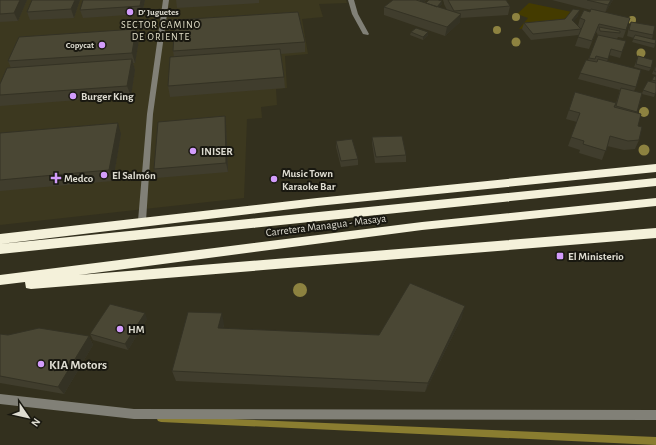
<svg xmlns="http://www.w3.org/2000/svg" width="656" height="445" font-family="'Alegreya Sans',sans-serif">
<style>
.built{fill:#3c381f}
.green{fill:#443b00}
.lines{fill:none;stroke-linecap:round;stroke-linejoin:round}
.stream{fill:#8a7d30;fill-rule:evenodd}
.lane{fill:#818077;fill-rule:evenodd}
.highway{fill:#f4f1da;fill-rule:evenodd}
.tree{fill:#8d8240}
.wall{fill:#403d2d;fill-rule:evenodd}
.shaded-wall{fill:#343224}
.building{fill:#4a4734;stroke:#343224}
.poi-dot{fill:#d39cfc;stroke:#191810;stroke-width:1.5}
.labels{text-anchor:middle;stroke-width:4;stroke-linejoin:round;paint-order:stroke}
.far-poi-label{font-size:9px;font-weight:bold;fill:#dddbd0;stroke:#191810;text-anchor:start}
.far-neighbourhood-label{font-size:10px;letter-spacing:1px;fill:#e3e0c9;stroke:#191810}
.poi-label{font-size:11px;font-weight:bold;fill:#dddbd0;stroke:#191810;text-anchor:start}
.street-label{font-size:11px;fill:#dddbd0;stroke:#191810}
.near-poi-label{font-size:13px;font-weight:bold;fill:#dddbd0;stroke:#191810;text-anchor:start}
</style>
<rect width="100%" height="100%" fill="#33301e"/>
<path class="built" d="M0,0H346L347,3L319,4L323,17L302,19L308,54L285,56L287,88L276,89L277,105L261,107L262,118L247,119L244,198L0,225Z"/>
<path class="green" d="M529,3L572,12L562,25L519,29L528,18L517,14Z"/>
<g class="lines">
<path class="stream" d="M161,416L656,437V445L161,422L158,421L157,419L158,417Z"/>
<path class="lane" d="M163,0H169L153,114L146,221L142,224L138,221L147,114Z
M348,0H354L358,14L369,34L368,35L363,34L352,14Z
M0,394L134,409L656,410V420L134,419L0,404Z"/>
<path class="highway" d="M656,164V172L317,206L0,244V234L317,198Z
M656,178V186L0,254V244Z
M656,198V206L422,230L79,275L656,228V238L31,289L26,288L25,282L0,285V275L422,222Z"/>
</g>
<g class="tree">
<circle cx="516" cy="17" r="4"/>
<circle cx="632" cy="20" r="4"/>
<circle cx="497" cy="30" r="4"/>
<circle cx="516" cy="42" r="4.5"/>
<circle cx="641" cy="53" r="4.5"/>
<circle cx="644" cy="112" r="5"/>
<circle cx="644" cy="150" r="5.5"/>
<circle cx="300" cy="290" r="7"/>
</g>
<path class="wall" d="M0,0H27L18,21L0,22Z
M32,0H80L74,18L30,20L27,12Z
M83,0H145L142,14L83,18L80,10Z
M176,0H259V3L177,8Z
M393,0H426L424,2L426,3L429,0H506L510,6L508,15L460,18V22L445,36L384,15V7ZM440,0H443L444,3V4L447,10L439,7L442,4V1Z
M552,0H613L605,13L626,30L623,38L618,37L617,39L611,38L622,52L620,58L609,55L607,62L636,87L634,91L642,93L648,81L651,82L654,76L656,77V92L654,97L642,94L637,113L639,140L635,149L624,150L607,146L602,160L579,153L580,150L568,146L577,122L566,119L575,92L615,107L620,90L578,79L586,60H588L598,36L597,33L596,32L589,49L575,46L579,35L531,40L522,29L524,23L565,19L578,16L573,21L578,26L580,18L590,12L591,10Z
M631,22L653,35L652,39L656,42L654,48L632,42L634,38L627,36L629,27Z
M411,32H428V35L423,40L410,35Z
M139,40L135,63H133L135,70L131,96L0,106V84L11,68L8,61Z
M305,42V52L281,54L284,77L285,88L170,97L168,86L174,57L173,51Z
M637,59L651,68L649,71L634,67Z
M655,67H656V75L652,74Z
M226,125L228,172L156,178L154,169Z
M0,133L121,134L113,181L0,191Z
M372,137L406,155V162L375,163L372,143Z
M336,141L358,159V165L341,167L336,147Z
M462,317L425,392L176,381L172,371L224,324L223,329L379,335Z
M147,319L128,350L93,340L90,334Z
M0,334L8,335L89,336L93,345L64,394L0,383Z"/>
<path class="shaded-wall" d="M20,0H27L18,21L14,13Z
M75,0H80L74,18L71,9Z
M141,0H145L142,14L140,6Z
M420,0H426L420,6Z
M611,0H613L605,13L608,5Z
M442,1V4L436,11V8Z
M580,10L578,16L570,26L572,20Z
M461,14L460,22L445,36L447,27Z
M136,29L139,40L135,63L132,53Z
M428,32V35L423,40V37Z
M132,59L135,70L131,96L127,86Z
M225,116L226,125L228,172L226,163Z
M118,123L121,134L113,181L109,170Z
M465,306L462,317L425,392L428,383Z
M145,313L147,319L128,350L125,344Z
M222,313L224,324L221,339L218,328Z
M89,336L93,345L64,394L58,387Z"/>
<path class="building" d="M0,0H20L14,13L0,14Z
M32,0H75L71,9L27,12Z
M83,0H141L140,6L80,10Z
M393,0H416L461,14L447,27L384,7Z
M429,0H438L442,1L437,7L426,3Z
M448,0H506L510,6L454,11Z
M587,0H611L608,5Z
M573,9L580,10L572,20L581,29L533,34L524,23L565,19Z
M591,9L630,18L626,30L599,24L592,41L578,37L585,20L580,18L584,10L590,12Z
M298,12L305,42L173,51L175,20Z
M631,22L655,26L653,35L629,30Z
M599,27L620,31V33L600,31Z
M416,28L428,32L423,37L411,32Z
M136,29L132,53L8,61L19,37Z
M598,35L626,41L622,52L611,49L608,59L596,56L595,59L589,58Z
M635,35L656,40L655,44L633,39Z
M280,49L284,77L168,86L170,57Z
M638,56L653,60L651,68L636,64Z
M132,59L127,86L0,95V84L7,68Z
M598,59L641,70L636,87L580,73L586,60L597,62Z
M655,67H656V72L654,71Z
M654,76L656,77V81L652,80Z
M648,81L656,83V92L655,94L643,90Z
M621,88L642,93L637,112L616,106Z
M575,92L616,103L614,107L641,114L638,126L642,127L639,140L628,141L610,136L606,151L583,144L584,141L571,137L580,113L569,110Z
M225,116L226,163L154,169L158,122Z
M118,123L109,170L0,180V133Z
M402,136L406,155L376,157L372,137Z
M352,139L358,159L341,161L336,141Z
M410,283L465,306L428,383L172,371L188,312L222,313L218,328L379,335Z
M110,304L145,313L125,344L90,334Z
M39,328L89,336L58,387L0,376V334L8,335Z"/>
<g class="poi-dot">
<circle cx="130" cy="12" r="4"/>
<circle cx="102" cy="45" r="4"/>
<circle cx="73" cy="96" r="4"/>
<circle cx="193" cy="151" r="4"/>
<circle cx="104" cy="175" r="4"/>
<path d="M54 172h4v4h4v4h-4v4h-4v-4h-4v-4h4z"/>
<circle cx="274" cy="179" r="4"/>
<rect x="556" y="252" width="8" height="8" rx="2"/>
<circle cx="120" cy="329" r="4"/>
<circle cx="41" cy="364" r="4"/>
</g>
<g class="labels">
<g class="far-poi-label">
<text x="138" y="15">D' Juguetes</text>
<text x="94" y="48" text-anchor="end">Copycat</text>
</g>
<g class="far-neighbourhood-label">
<text x="161" y="28">SECTOR CAMINO<tspan x="161" dy="12">DE ORIENTE</tspan></text>
</g>
<g class="poi-label">
<text x="81" y="100">Burger King</text>
<text x="201" y="155">INISER</text>
<text x="282" y="177">Music Town<tspan x="282" dy="13">Karaoke Bar</tspan></text>
<text x="112" y="179">El Salmón</text>
<text x="64" y="182">Medco</text>
<text x="568" y="260">El Ministerio</text>
<text x="128" y="333">HM</text>
</g>
<g class="street-label">
<text transform="translate(326 225) rotate(-7)" y="4">Carretera Managua - Masaya</text>
</g>
<g class="near-poi-label">
<text x="49" y="369">KIA Motors</text>
</g>
</g>
<g transform="translate(28 417) rotate(124)" stroke="#191810" stroke-width="3" paint-order="stroke">
<path d="M0-3L7 15L0 10L-7 15Z" fill="#dddbd0"/>
<text y="-6" font-size="11" font-weight="bold" text-anchor="middle" fill="#dddbd0">N</text>
</g>
</svg>
